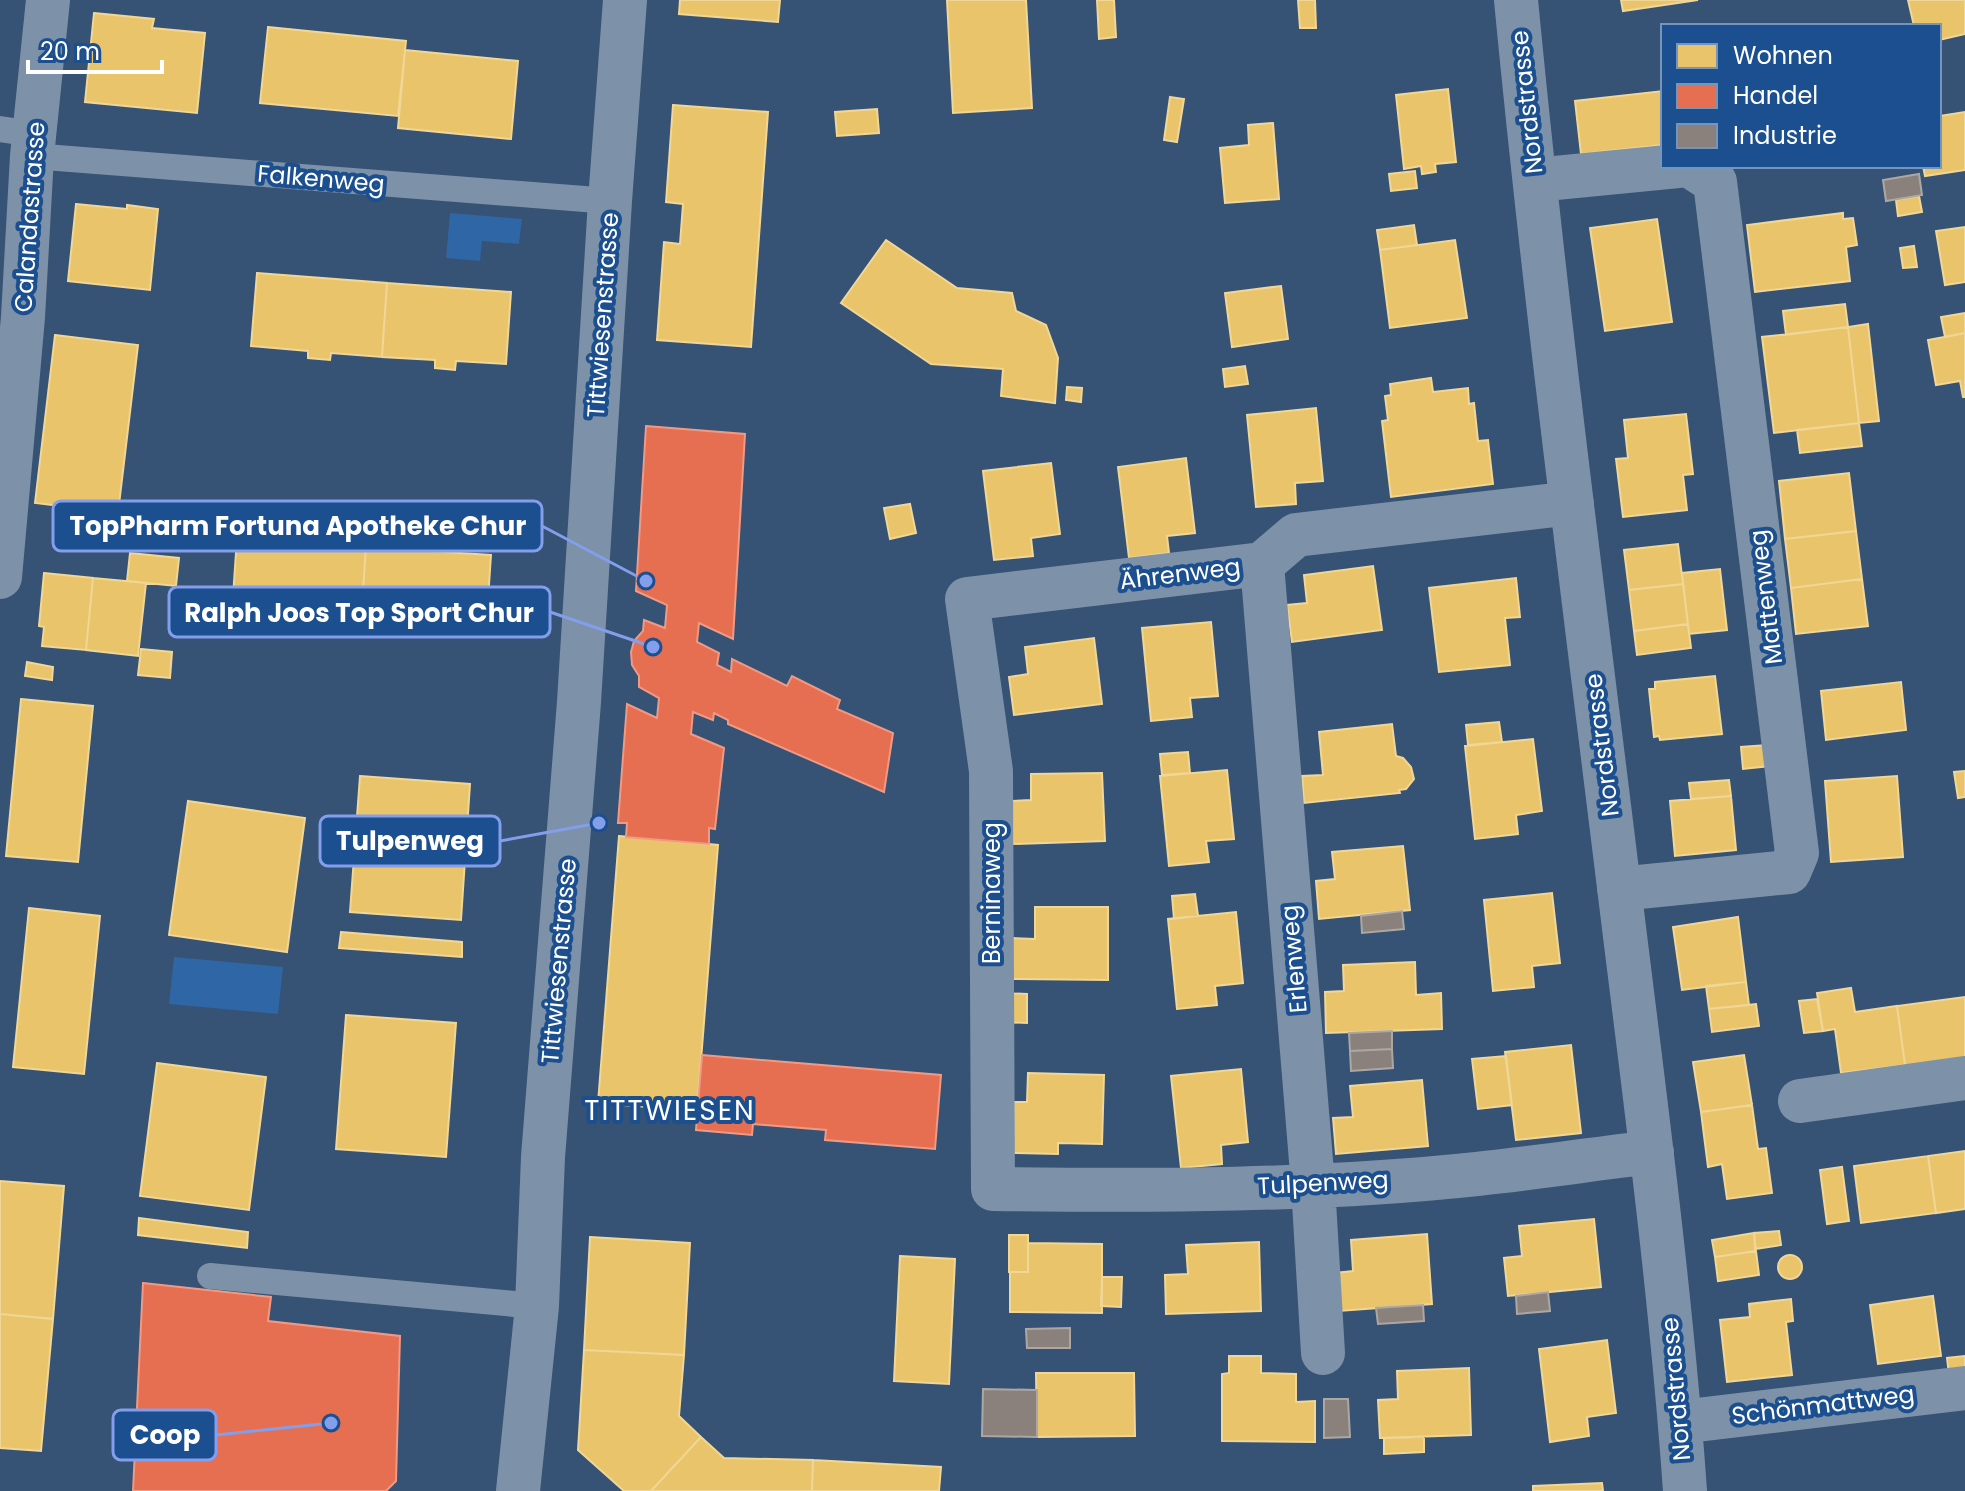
<svg xmlns="http://www.w3.org/2000/svg" width="1965" height="1491" font-family="Poppins,sans-serif">
<style>
.green{fill:#2f66a5}
.homes{fill:#e9c46a;stroke:#f0d697;stroke-width:2}
.shops{fill:#e76f51;stroke:#ee9a85;stroke-width:2}
.industry{fill:#8a817c;stroke:#ada7a3;stroke-width:2}
.lines{fill:none;stroke-linecap:round;stroke-linejoin:round}
.service{stroke:#7d92a8;stroke-width:26}
.minor{stroke:#7d92a8;stroke-width:44}
.labels{text-anchor:middle;stroke-width:8;stroke-linejoin:round;paint-order:stroke}
.street-label{font-size:24px;fill:#fff;stroke:#1b4f8f}
.quarter-label{font-size:28px;letter-spacing:2px;fill:#fff;stroke:#1b4f8f}
.leader{fill:none;stroke:#839eea;stroke-width:3}
.callout-dot{fill:#839eea;stroke:#1b4f8f;stroke-width:3}
.callout{fill:#1b4f8f;stroke:#839eea;stroke-width:3}
.callout-label{font-size:26px;text-anchor:middle;font-weight:bold;fill:#fff}
</style>
<rect width="100%" height="100%" fill="#365274"/>
<path class="green" d="M450,213L522,219L519,244L482,241L480,261L446,258Z
M174,957L283,967L278,1014L169,1004Z"/>
<path class="homes" d="M680,0H780L778,22L679,14Z
M947,0H1026L1032,108L953,113Z
M1097,0H1114L1116,37L1099,39Z
M1298,0H1315L1316,28H1300Z
M1621,0H1698L1623,11Z
M1908,0H1965V34L1939,40V26H1914Z
M94,13L154,19L152,28L205,33L197,113L85,102Z
M268,27L406,41L398,116L260,103Z
M405,50L518,61L511,139L398,128Z
M1448,89L1456,162L1435,164L1436,172L1422,174L1421,166L1404,169L1396,95Z
M1663,91V145L1581,154L1575,101Z
M1170,97L1184,99L1177,142L1164,140Z
M673,105L768,112L751,347L657,340L664,242L680,244L683,204L666,202Z
M877,109L879,133L837,136L835,112Z
M1965,112V170L1925,176L1923,166H1939V116Z
M1273,123L1279,199L1225,203L1220,148L1249,145L1248,125Z
M1415,171L1417,188L1391,191L1389,174Z
M1919,196L1922,212L1898,216L1896,200Z
M76,204L127,209V205L158,209L150,290L68,281Z
M1843,213V219L1853,218L1857,245L1846,247L1850,281L1755,292L1747,225Z
M1657,219L1672,322L1605,331L1590,228Z
M1414,225L1417,245L1380,250L1377,230Z
M1965,227V282L1945,285L1936,231Z
M886,240L957,288L1012,293L1016,311L1046,325L1058,358L1055,403L1001,396L1003,369L931,364L841,303Z
M1455,240L1467,318L1390,328L1380,250Z
M1914,246L1917,267L1903,268L1900,248Z
M257,273L387,283L382,357L331,353L330,360L308,358V351L251,346Z
M387,283L511,292L506,364L456,361L455,370L435,368V360L382,357Z
M1281,286L1288,339L1232,347L1225,293Z
M1845,304L1848,327L1786,335L1783,311Z
M1965,313V333L1945,337L1941,317Z
M1868,324L1879,421L1859,423L1848,327Z
M1848,327L1859,423L1774,433L1762,337Z
M1965,333V397H1963L1960,381L1936,385L1928,340Z
M55,335L138,345L118,513L35,503Z
M1245,366L1248,384L1225,387L1223,369Z
M1431,378L1433,392L1468,388L1469,404L1474,403L1478,441L1488,440L1493,484L1391,497L1382,421L1388,420L1385,396L1391,395L1390,384Z
M1067,387L1082,388L1081,402L1066,400Z
M1316,408L1323,481L1295,483L1296,504L1256,507L1247,415Z
M1686,414L1693,474L1683,475L1687,510L1623,517L1616,459L1628,458L1624,420Z
M1859,423L1862,446L1800,453L1797,430Z
M1186,458L1195,533L1167,536L1169,553L1129,558L1118,467Z
M1051,463L1060,534L1031,538L1033,556L994,560L983,471Z
M1849,473L1856,531L1785,539L1779,481Z
M910,504L916,533L890,539L884,508Z
M1856,531L1862,579L1791,588L1785,539Z
M237,538L366,547L361,620L304,615V622L282,621L283,615L232,611Z
M1678,544L1683,584L1629,590L1624,550Z
M366,547L491,555L486,629L444,626V633L432,632L422,631V624L361,620Z
M130,553L179,558L176,586L127,581Z
M1373,566L1382,630L1292,642L1287,605L1307,603L1304,575Z
M1720,569L1727,630L1689,634L1682,573Z
M44,573L93,578L86,650L42,646L44,627L39,626Z
M93,578L146,583L138,656L86,650Z
M1516,578L1520,617L1505,618L1510,665L1439,672L1429,588Z
M1862,579L1868,626L1796,634L1791,588Z
M1683,584L1688,624L1634,631L1629,590Z
M1211,622L1218,696L1190,698L1192,717L1151,721L1142,628Z
M1688,624L1691,648L1637,655L1634,631Z
M1094,638L1102,704L1014,715L1009,677L1028,674L1025,647Z
M141,649L172,652L170,678L138,675Z
M27,662L53,667L52,680L25,676Z
M1715,676L1722,734L1660,740L1659,736L1654,737L1649,689H1655V682Z
M1901,682L1906,730L1826,740L1821,691Z
M21,699L93,706L78,862L6,856Z
M1499,722L1502,742L1468,745L1466,725Z
M1392,724L1396,756L1403,758L1411,767L1414,779L1406,789L1399,790L1400,793L1304,803L1302,776L1323,775L1319,732Z
M1533,739L1542,811L1516,815L1518,834L1475,839L1465,746Z
M1767,745L1770,766L1743,769L1741,747Z
M1188,752L1190,773L1162,775L1160,754Z
M1227,770L1234,839L1206,841L1209,862L1169,866L1160,776Z
M1965,771V797L1958,798L1954,772Z
M1102,773L1105,841L1013,844L1012,801L1031,800V774Z
M360,776L470,784L461,920L350,912Z
M1897,776L1903,857L1831,862L1825,781Z
M1729,780L1731,796L1691,799L1689,783Z
M1731,796L1736,850L1675,856L1670,801Z
M188,801L305,818L287,952L169,935Z
M619,836L718,845L697,1111L598,1103Z
M1403,846L1410,910L1319,919L1316,881L1335,879L1332,852Z
M1552,893L1560,963L1532,966L1534,987L1493,991L1484,900Z
M1195,894L1198,916L1174,919L1172,896Z
M1035,907H1108V980L1011,979V938L1035,939Z
M29,908L100,916L84,1074L13,1067Z
M1236,912L1243,983L1215,986L1217,1005L1177,1009L1168,919Z
M1738,917L1746,982L1682,990L1673,927Z
M341,932L462,942V957L339,948Z
M1415,962L1416,995L1441,993L1442,1029L1326,1033L1325,992L1344,991L1343,965Z
M1746,982L1749,1005L1709,1009L1706,986Z
M1851,988L1855,1012L1897,1006L1905,1065L1841,1073L1835,1029L1823,1031L1817,993Z
M1002,993L1027,994V1023L1001,1022Z
M1965,997V1068L1905,1065L1897,1006Z
M1817,999L1823,1031L1804,1033L1799,1001Z
M1756,1004L1759,1026L1712,1032L1709,1009Z
M346,1015L456,1023L446,1157L336,1149Z
M1571,1045L1581,1133L1516,1140L1505,1052Z
M1744,1055L1752,1105L1701,1112L1693,1062Z
M1506,1056L1512,1105L1478,1109L1472,1059Z
M157,1063L266,1077L249,1210L140,1196Z
M1241,1069L1248,1142L1221,1145L1222,1164L1181,1168L1171,1076Z
M1028,1073L1104,1075L1102,1144L1058,1143V1154L1013,1153L1014,1102H1027Z
M1422,1080L1428,1146L1336,1154L1333,1118L1353,1117L1350,1086Z
M1752,1105L1758,1149L1766,1148L1772,1193L1727,1199L1722,1164L1708,1167L1701,1112Z
M1965,1151V1209L1936,1213L1928,1156Z
M1928,1156L1936,1213L1861,1223L1854,1166Z
M1842,1167L1849,1221L1827,1224L1820,1170Z
M0,1181L64,1186L53,1319L0,1314Z
M139,1218L248,1232L247,1248L138,1235Z
M1594,1219L1601,1287L1508,1296L1504,1258L1522,1256L1519,1226Z
M1779,1231L1781,1245L1755,1249L1754,1233Z
M1754,1233L1756,1251L1715,1257L1712,1240Z
M1427,1234L1432,1304L1339,1311L1335,1273L1353,1271L1351,1240Z
M1009,1235H1028V1272H1009Z
M590,1237L690,1243L684,1355L584,1350Z
M1259,1242L1261,1311L1166,1314L1165,1275L1188,1274L1186,1245Z
M1028,1243L1102,1244V1313L1010,1312V1272H1028Z
M1756,1251L1759,1275L1718,1281L1715,1257Z
M1778 1267a12 12 0 1 1 24 0a12 12 0 1 1-24 0Z
M900,1256L955,1259L949,1384L894,1381Z
M1102,1277H1122L1121,1307L1101,1306Z
M1933,1296L1941,1356L1878,1364L1870,1305Z
M1791,1299L1793,1321L1786,1322L1792,1375L1727,1382L1720,1320L1750,1317L1749,1304Z
M0,1314L53,1319L41,1451L0,1448Z
M1607,1340L1616,1413L1587,1417L1589,1436L1550,1442L1539,1349Z
M584,1350L684,1355L679,1416L701,1437L651,1491H624L578,1450Z
M1229,1356H1261V1373L1296,1374V1402L1315,1401V1442L1222,1441V1374L1229,1373Z
M1965,1356V1374L1949,1375L1947,1358Z
M1469,1368L1471,1435L1380,1438L1378,1400L1398,1399L1397,1371Z
M1036,1373H1134L1135,1436L1037,1437Z
M701,1437L724,1458L813,1460L812,1491H651Z
M1424,1437V1452L1384,1454V1438Z
M813,1460L941,1467L939,1491H812Z
M1602,1483L1603,1491H1533V1486Z"/>
<path class="shops" d="M646,426L745,434L733,639L699,623L697,642L719,653L717,665L731,672L732,659L787,686L792,676L840,700L837,709L893,733L884,792L728,724V720L714,713L713,720L693,712L691,734L724,748L715,829L709,828V844L626,837L627,823H618L627,704L657,718L659,698L639,687V676L632,665L631,652L634,641L643,631L644,620L665,628L667,605L636,591Z
M702,1055L941,1075L935,1149L825,1140L826,1130L753,1124L752,1135L696,1130Z
M143,1283L271,1297L268,1321L400,1336L396,1481L386,1491H133Z"/>
<path class="industry" d="M1919,174L1922,195L1886,201L1883,180Z
M1402,911L1404,929L1362,933L1361,916Z
M1392,1031V1049L1350,1051L1349,1033Z
M1392,1049L1393,1068L1351,1071L1350,1051Z
M1548,1292L1550,1311L1517,1314L1516,1296Z
M1423,1305L1424,1321L1378,1324L1376,1308Z
M1070,1328V1348H1027L1026,1329Z
M983,1389L1037,1390V1437L982,1436Z
M1324,1399H1348L1350,1437L1324,1438Z"/>
<g class="lines">
<path class="service" d="M0,129L34,134
M32,156L610,201
M210,1276L537,1306"/>
<path class="minor" d="M1516,0C1546,313 1587,624 1625,936C1648,1121 1672,1306 1685,1491
M1535,180L1678,166
M1572,503L1296,535L1262,564L967,599L991,771L993,1189C1154,1191 1317,1191 1477,1174C1535,1168 1593,1159 1652,1152
M1262,564L1313,1185L1323,1353
M0,577L23,317L32,156L48,0
M1619,889L1789,872L1797,853L1715,182L1690,166
M1800,1101L1965,1078
M1680,1422L1965,1388
M518,1491L537,1306L543,1157L579,702L610,201L625,0"/>
</g>
<g class="labels">
<g class="street-label">
<text transform="translate(1527 102) rotate(-96)" y="8">Nordstrasse</text>
<text transform="translate(321 179) rotate(5)" y="8">Falkenweg</text>
<text transform="translate(30 217) rotate(-86)" y="8">Calandastrasse</text>
<text transform="translate(603 315) rotate(-86)" y="8">Tittwiesenstrasse</text>
<text transform="translate(1180 574) rotate(-7)" y="8">Ährenweg</text>
<text transform="translate(1766 597) rotate(-97)" y="8">Mattenweg</text>
<text transform="translate(1602 745) rotate(-97)" y="8">Nordstrasse</text>
<text transform="translate(992 893) rotate(-90)" y="8">Berninaweg</text>
<text transform="translate(1294 959) rotate(-95)" y="8">Erlenweg</text>
<text transform="translate(559 961) rotate(-85)" y="8">Tittwiesenstrasse</text>
<text transform="translate(1323 1183) rotate(-3)" y="8">Tulpenweg</text>
<text transform="translate(1676 1389) rotate(-95)" y="8">Nordstrasse</text>
<text transform="translate(1823 1405) rotate(-7)" y="8">Schönmattweg</text>
</g>
<g class="quarter-label">
<text x="670" y="1120">TITTWIESEN</text>
</g>
</g>
<path class="leader" d="M646 581L542 526M653 647L550 612M599 823L500 841M331 1423L216 1435"/>
<g class="callout-dot">
<circle cx="646" cy="581" r="8"/>
<circle cx="653" cy="647" r="8"/>
<circle cx="599" cy="823" r="8"/>
<circle cx="331" cy="1423" r="8"/>
</g>
<g class="callout">
<rect x="53" y="501" width="489" height="50" rx="8"/>
<rect x="169" y="587" width="381" height="50" rx="8"/>
<rect x="320" y="816" width="180" height="50" rx="8"/>
<rect x="113" y="1410" width="103" height="50" rx="8"/>
</g>
<g class="callout-label">
<text x="298" y="535">TopPharm Fortuna Apotheke Chur</text>
<text x="359" y="622">Ralph Joos Top Sport Chur</text>
<text x="410" y="850">Tulpenweg</text>
<text x="165" y="1444">Coop</text>
</g>
<rect x="1661" y="24" width="280" height="144" fill="#1b4f8f" stroke="#7695bc" stroke-width="2"/>
<rect x="1677" y="44" width="40" height="24" fill="#e9c46a" stroke="#7695bc" stroke-width="2"/>
<text x="1733" y="64" font-size="24" fill="#ffffff">Wohnen</text>
<rect x="1677" y="84" width="40" height="24" fill="#e76f51" stroke="#7695bc" stroke-width="2"/>
<text x="1733" y="104" font-size="24" fill="#ffffff">Handel</text>
<rect x="1677" y="124" width="40" height="24" fill="#8a817c" stroke="#7695bc" stroke-width="2"/>
<text x="1733" y="144" font-size="24" fill="#ffffff">Industrie</text>
<path d="M28 60v12h134v-12" fill="none" stroke="#ffffff" stroke-width="4"/>
<text x="40" y="60" font-size="24" fill="#ffffff" stroke="#1b4f8f" stroke-width="6" paint-order="stroke">20 m</text>
</svg>
